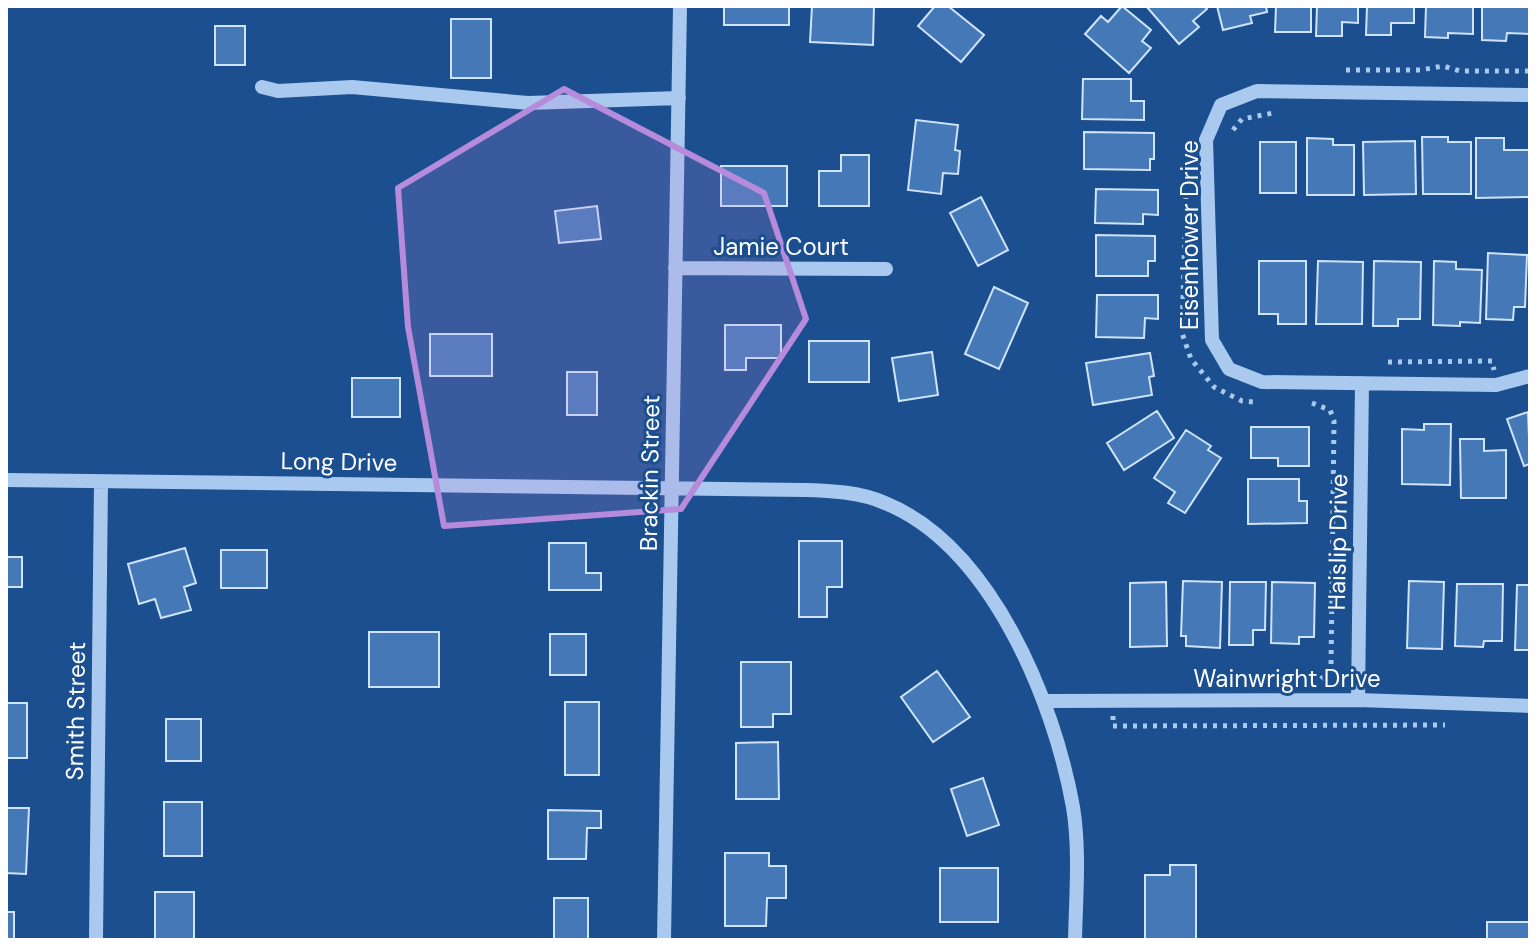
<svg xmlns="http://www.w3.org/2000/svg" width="1536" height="946" font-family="'DM Sans',sans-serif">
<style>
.building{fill:#4478b7;stroke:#cfe3fa;stroke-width:2}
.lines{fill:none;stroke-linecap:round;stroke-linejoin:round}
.path{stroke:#a9c9ee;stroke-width:5;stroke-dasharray:4 6;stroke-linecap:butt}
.minor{stroke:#a9c9ee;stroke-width:14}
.marked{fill:#b68bdc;fill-opacity:0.2;stroke:#b68bdc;stroke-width:6;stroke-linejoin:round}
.labels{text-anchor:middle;stroke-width:6;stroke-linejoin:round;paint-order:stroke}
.street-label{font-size:24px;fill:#fff;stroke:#1b4f8f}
</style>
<rect width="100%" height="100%" fill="#1b4f8f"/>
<path class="building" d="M724,6H789V25H724Z
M812,6H874L873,45L810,42Z
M935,6H948L984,35L961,62L918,26Z
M1122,6L1151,30L1142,41L1151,48L1129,73L1085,34L1101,16L1108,22Z
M1146,6H1204L1207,9L1193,21L1199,27L1179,44Z
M1217,6H1266L1267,12L1250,16L1252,23L1223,30Z
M1276,6H1311V32H1275Z
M1317,6H1358V23L1342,22V36H1316Z
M1367,6H1414V23H1391V35H1366Z
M1426,6H1473V34L1448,33V38L1425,37Z
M1482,6H1530L1529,34L1507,33L1506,41L1482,40Z
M451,19H491V78H451Z
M215,26H245V65H215Z
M1083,79H1131V101H1144V120L1082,119Z
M916,120L958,125L955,150L960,151L958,174L943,173L941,194L908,190Z
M1084,132L1154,133V159H1150V170L1084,169Z
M1422,137H1448V142H1471V194H1423Z
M1307,138L1333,139V145H1354V195H1307Z
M1476,138H1504V150H1530V197L1476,198Z
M1415,141L1416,194L1364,195L1363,142Z
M1260,142H1296V193H1260Z
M841,155H869V206H819V171H841Z
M721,166H787V206H721Z
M1096,189L1158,190V215L1143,214V224L1095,223Z
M981,197L1008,250L978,266L950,213Z
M597,206L601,239L559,243L555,211Z
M1096,235L1155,236V261H1148V276H1096Z
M1488,253L1527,255L1525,307H1514L1513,320L1486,319Z
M1259,261H1306V324H1278V314H1259Z
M1318,261L1363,262L1362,324H1316Z
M1374,261L1421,262L1420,319H1398V326H1373Z
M1434,261L1456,262V269L1482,270L1480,323L1460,322V326L1433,325Z
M994,287L1028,303L999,369L965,354Z
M1097,295H1158V319L1145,318L1144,338L1096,337Z
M725,325H781V358H746V370H725Z
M430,334H492V376H430Z
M809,341H869V382H809Z
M932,352L938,395L899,401L892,358Z
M1150,353L1154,376L1149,377L1152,395L1093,405L1086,363Z
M567,372H597V415H567Z
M352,378H400V417H352Z
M1157,411L1174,438L1124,470L1107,443Z
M1528,412L1530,464L1524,466L1507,419Z
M1424,424H1451L1450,485L1402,484V429L1424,430Z
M1251,427H1309V466H1278V458H1251Z
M1186,430L1211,446L1208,450L1221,458L1185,513L1168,503L1175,492L1154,478Z
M1460,439H1484V451L1506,450V498H1461Z
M1248,479H1299V501H1307V523L1248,524Z
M799,541H842V587H827V617H799Z
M549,543H586V573H601V590H549Z
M185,548L196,583L184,587L191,610L161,618L155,599L139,604L128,564Z
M221,550H267V588H221Z
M6,557H22V587H6Z
M1183,581L1222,582L1220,648L1186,646V636H1181Z
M1409,581L1444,582L1442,649L1407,648Z
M1166,582L1167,646L1130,647V583Z
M1230,582H1266L1265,630H1253V645H1229Z
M1272,582L1315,583L1314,637H1299V644L1271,643Z
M1457,584H1503L1502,641H1484L1483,647L1455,646Z
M1517,585H1530V650H1515Z
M369,632H439V687H369Z
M550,634H586V675H550Z
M741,662H791V714H773V727H741Z
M937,671L970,717L933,742L901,697Z
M565,702H599V775H565Z
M6,703H27V758H6Z
M166,719H201V761H166Z
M778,742L779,799H736V743Z
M983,778L999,825L967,836L951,789Z
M164,802H202V856H164Z
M6,808H29L26,874L6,873Z
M548,810L601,811V828H587L586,859H548Z
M725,853H769V866H786V898H767L766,926H725Z
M1170,865H1196V940H1145V875H1170Z
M940,868H998V922H940Z
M155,892H194V940H155Z
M554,898H588V940H554Z
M6,912H14V940H6Z
M1487,922H1530V940H1487Z"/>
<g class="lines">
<path class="path" d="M1346,70H1421L1443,66L1460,71H1530
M1233,130L1242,119L1273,113
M1186,195L1182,333L1191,359L1214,387L1242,401L1254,402
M1388,362L1492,361L1494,370
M1312,403L1330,410L1334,421L1331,669L1321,679
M1113,716V726L1445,725"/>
<path class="minor" d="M262,87L278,91L352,87L528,103L679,98
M1530,95L1257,91L1221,105L1206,140L1212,340L1229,369L1262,382L1496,385L1530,376
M675,268L886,269
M6,480L807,490C833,491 860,492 885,503C991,546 1054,701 1073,807C1080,850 1076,896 1075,940
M1358,700L1362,383
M1044,701L1358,700L1530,706
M96,940L101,482
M664,940L680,6"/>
</g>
<path class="marked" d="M564,89L764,193L806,319L681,509L444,526L408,327L398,188Z"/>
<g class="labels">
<g class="street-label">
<text transform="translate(1190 235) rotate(-90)" y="8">Eisenhower Drive</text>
<text x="781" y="255">Jamie Court</text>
<text transform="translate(339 462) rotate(1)" y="8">Long Drive</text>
<text transform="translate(650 473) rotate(-89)" y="8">Brackin Street</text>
<text transform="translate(1338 542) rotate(-89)" y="8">Haislip Drive</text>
<text x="1287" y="687">Wainwright Drive</text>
<text transform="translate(76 711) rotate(-89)" y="8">Smith Street</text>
</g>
</g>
<rect width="1536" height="946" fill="none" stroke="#ffffff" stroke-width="16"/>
</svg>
